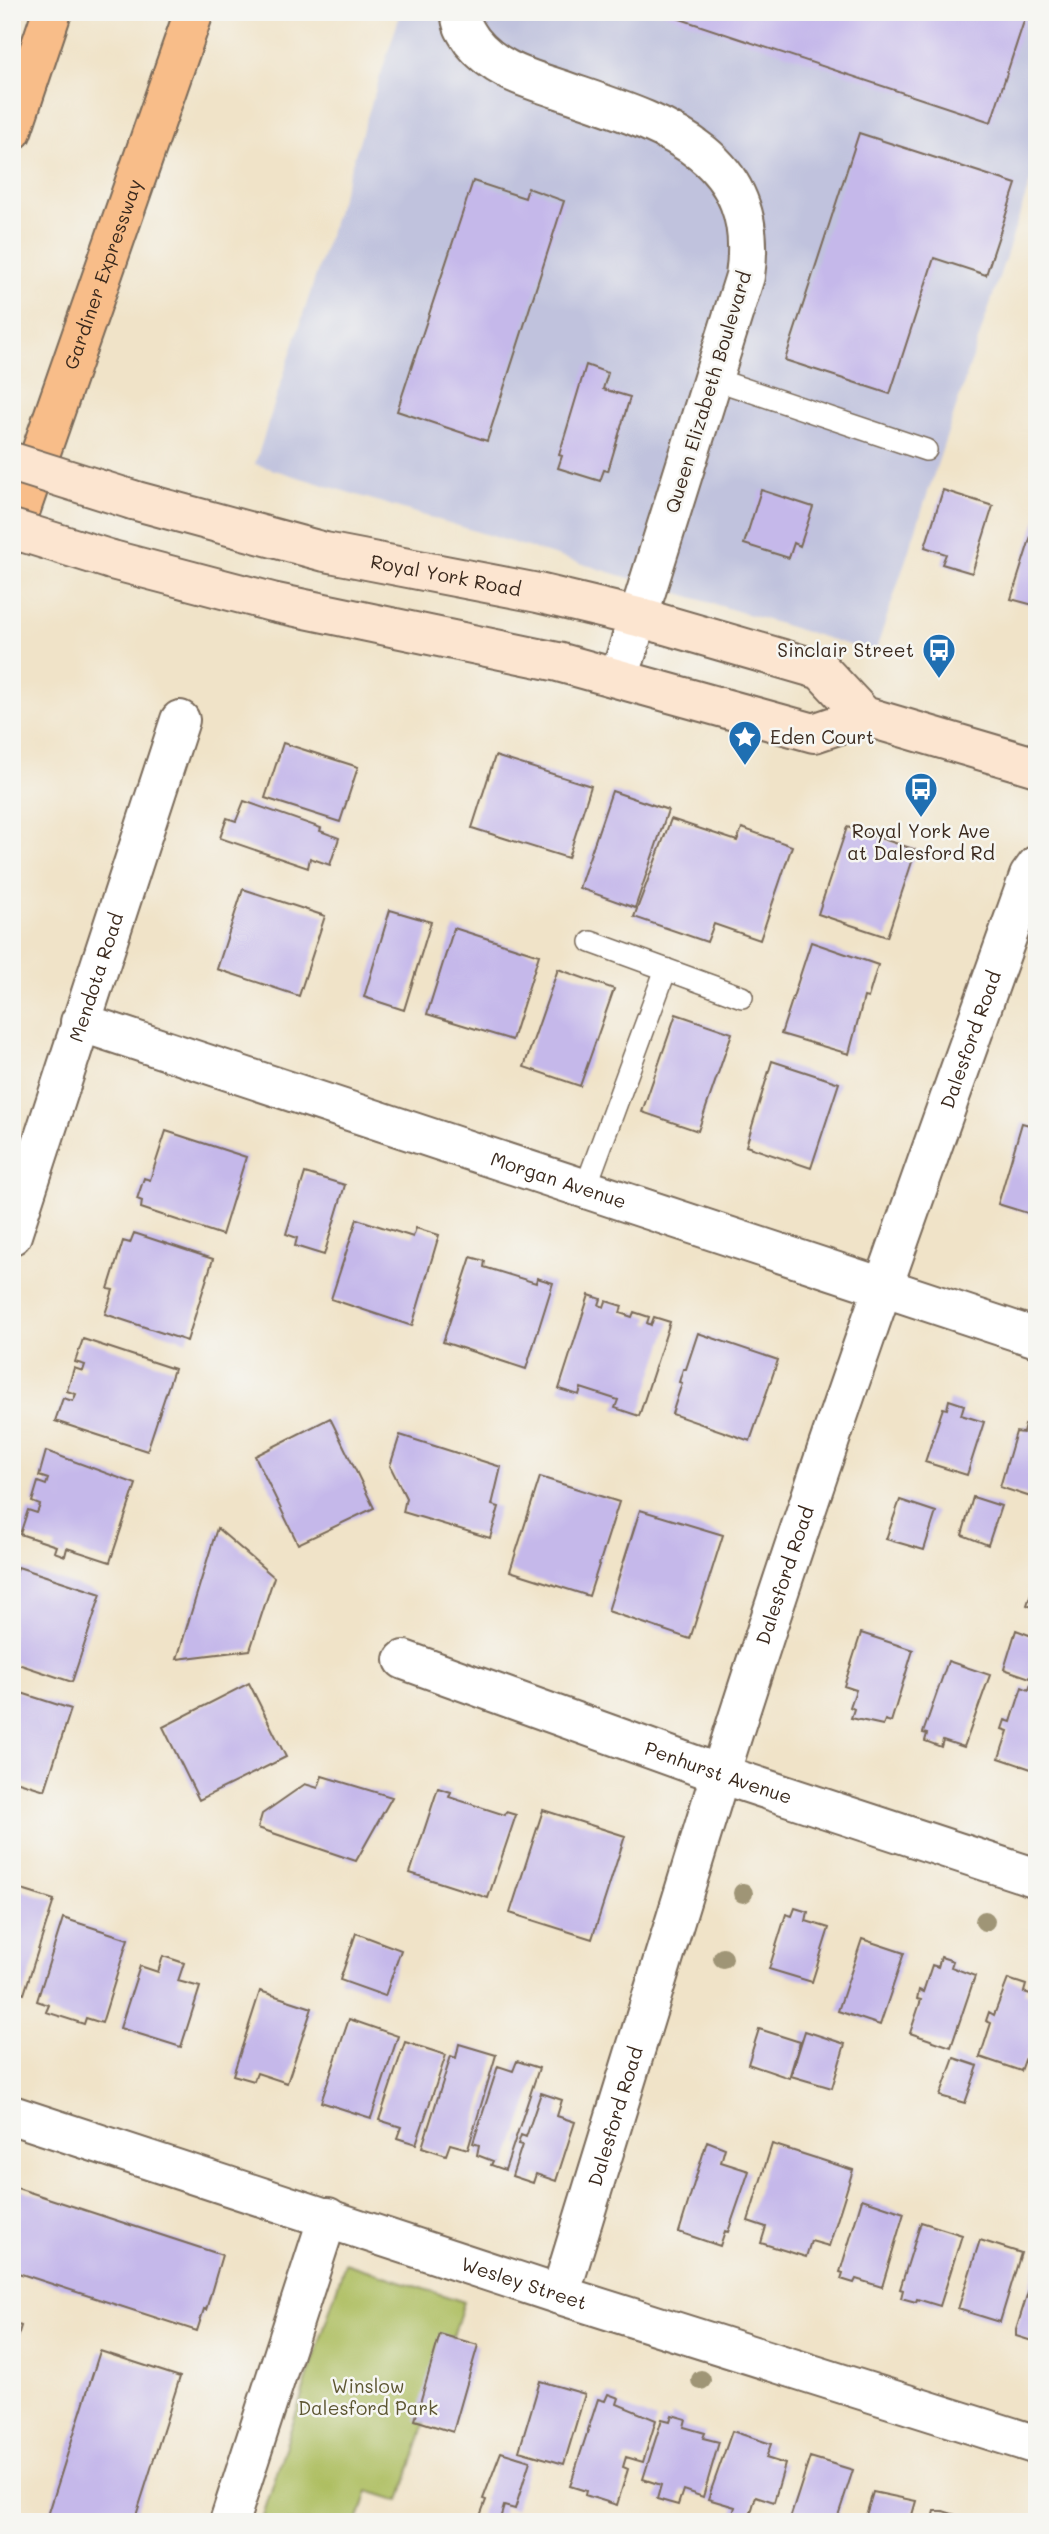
<svg xmlns="http://www.w3.org/2000/svg" width="1049" height="2534" font-family="Mali,sans-serif">
<style>
.industrial{fill:#c0c2dd}
.green{fill:#adbe61;stroke:#747440;stroke-width:2}
.building{fill:#c5b8ea}
.lines{fill:none;stroke-linecap:round;stroke-linejoin:round}
.service-casing{stroke:#7a6b5a;stroke-width:24}
.minor-casing{stroke:#7a6b5a;stroke-width:42}
.secondary-casing{stroke:#7a6b5a;stroke-width:42}
.motorway-casing{stroke:#7a6b5a;stroke-width:42}
.service{stroke:#fff;stroke-width:21}
.minor{stroke:#fff;stroke-width:38}
.secondary{stroke:#fce5d0;stroke-width:38}
.motorway{stroke:#f8bd89;stroke-width:38}
.secondary-bridge-casing{stroke:#7a6b5a;stroke-width:42;stroke-linecap:butt}
.secondary-bridge{stroke:#fce5d0;stroke-width:38}
.tree{fill:#9f9576}
.labels{text-anchor:middle;stroke-width:5;stroke-linejoin:round;paint-order:stroke}
.street-label{font-size:19px;fill:#3b2a1e;stroke:#f6f6f2}
.poi-label{font-size:19px;fill:#3b2a1e;stroke:#f6f6f2;text-anchor:end}
.park-label{font-size:19px;fill:#5d5632;stroke:#f6f6f2}
</style>
<rect width="100%" height="100%" fill="#f6f6f2"/>
<filter id="ink" filterUnits="userSpaceOnUse"><feTurbulence type="fractalNoise" baseFrequency=".0143" numOctaves="2"/><feDisplacementMap in="SourceGraphic" scale="14" xChannelSelector="R" yChannelSelector="G"/><feConvolveMatrix kernelMatrix="1 2 1 2 8 2 1 2 1" color-interpolation-filters="sRGB"/></filter>
<filter id="wash" filterUnits="userSpaceOnUse"><feTurbulence type="fractalNoise" baseFrequency=".00686" numOctaves="4" result="noise"/><feDisplacementMap in="SourceGraphic" scale="28" xChannelSelector="R" yChannelSelector="G"/><feGaussianBlur stdDeviation="1.57" result="paint"/><feColorMatrix in="noise" values="0 0 0 0 0 0 0 0 0 0 0 0 0 0 0 0 0 1.4 0 .05"/><feComposite in="paint" operator="in"/></filter>
<g filter="url(#wash)">
<rect width="100%" height="100%" fill="#f0e3c8"/>
<path class="industrial" d="M401,12H1037V162L875,653L255,464Z"/>
<path class="green" d="M345,2263L464,2302L400,2501L368,2491L358,2522H261Z"/>
<g id="blocks">
<path class="building" d="M659,12H1027L991,122Z
M859,133L1016,184L986,275L934,258L890,394L785,360Z
M473,181L525,198L528,188L564,201L487,441L397,411Z
M586,365L608,373L603,389L630,397L608,471L604,470L600,481L558,468L562,456L559,455Z
M761,490L813,507L800,546L794,543L789,558L744,544Z
M943,490L993,506L972,573L942,564L946,554L925,547Z
M1037,517V606L1011,599Z
M283,743L358,767L340,822L265,798Z
M495,756L591,786L568,858L472,828Z
M612,791L668,810L635,908L579,888Z
M244,801L321,828L320,831L339,838L330,865L310,858L308,868L220,838L227,818L236,821Z
M671,819L737,841L742,828L792,846L760,940L714,924L707,942L634,917Z
M847,827L916,850L887,937L818,914Z
M243,889L325,916L299,996L217,969Z
M390,910L431,922L404,1010L364,997Z
M454,928L539,955L512,1040L427,1014Z
M811,942L878,965L868,998L864,997L849,1054L781,1034Z
M558,969L614,989L580,1086L524,1067Z
M676,1014L732,1033L698,1131L642,1112Z
M772,1061L839,1083L811,1168L746,1146Z
M1022,1123L1037,1127V1216L998,1204Z
M166,1131L246,1157L222,1235L141,1208L142,1201L137,1199L144,1178L150,1180Z
M305,1173L345,1185L324,1255L295,1246L297,1238L286,1234Z
M357,1219L413,1237L416,1228L439,1235L412,1326L331,1299Z
M134,1233L213,1259L187,1341L105,1314L113,1290L108,1289L123,1241L130,1243Z
M471,1257L485,1261L484,1267L536,1283L537,1278L553,1283L526,1369L443,1342Z
M589,1295L601,1299L599,1305L604,1307L606,1301L622,1306L620,1313L632,1317L634,1312L649,1317L647,1323L651,1325L654,1317L670,1322L639,1416L615,1408L618,1400L581,1388L579,1395L559,1389Z
M698,1333L778,1360L750,1441L672,1414L682,1383L679,1382L683,1369H686Z
M83,1339L174,1369L147,1451L55,1421L63,1398L73,1401L76,1394L67,1391L74,1368L83,1371L85,1365L75,1362Z
M949,1400L964,1405L961,1415L984,1422L967,1475L925,1462L943,1408L947,1409Z
M330,1418L374,1508L298,1544L255,1456Z
M1025,1425L1037,1429V1499L1000,1487L1016,1432L1023,1433Z
M400,1435L501,1467L492,1505L499,1507L490,1538L403,1512L406,1498L390,1466Z
M46,1451L136,1484L110,1562L67,1548L65,1556L54,1552L56,1546L20,1534L28,1510L37,1513L40,1505L32,1502L38,1482L46,1485L48,1479L39,1476Z
M540,1477L619,1502L589,1596L510,1571Z
M973,1497L1001,1506L988,1545L962,1535Z
M900,1500L936,1512L924,1550L886,1539Z
M640,1510L723,1535L690,1639L608,1611Z
M217,1528L274,1577L250,1650L177,1659Z
M18,1567L101,1594L72,1682L12,1662V1586Z
M1037,1576V1609L1027,1605Z
M1016,1630L1037,1638V1659L1030,1678L1004,1669Z
M861,1633L913,1650L891,1722L885,1720L883,1725L851,1718L854,1709L850,1707L856,1690L844,1686Z
M948,1661L990,1675L964,1747L943,1740L941,1747L925,1741L927,1734L923,1733Z
M249,1683L286,1757L199,1800L163,1727Z
M1031,1684L1037,1686V1771L999,1758L1008,1731L1002,1729L1005,1720L1011,1722L1022,1687L1029,1690Z
M12,1690L71,1709L45,1790L12,1780Z
M322,1776L392,1797L356,1861L258,1828L262,1814L305,1784L318,1788Z
M438,1788L451,1792L449,1797L505,1815L506,1812L516,1815L488,1898L410,1873Z
M543,1810L625,1836L592,1939L510,1913Z
M12,1887L54,1900L24,1994L12,1990Z
M795,1908L808,1912L806,1921L829,1928L812,1982L769,1969L786,1914L792,1916Z
M63,1918L128,1939L102,2023L86,2018L84,2024L46,2012L49,2005L37,2001Z
M356,1933L401,1950L385,1996L340,1980Z
M862,1939L904,1953L880,2025L838,2011Z
M163,1956L184,1963L178,1981L200,1987L181,2047L120,2028L140,1966L158,1972Z
M941,1957L953,1961L951,1967L975,1976L951,2047L910,2033L921,2000L917,1999L919,1990L923,1992L932,1965L938,1967Z
M1008,1979L1026,1985L1024,1992L1037,1996V2026L1021,2071L980,2057L991,2023L986,2021L989,2012L994,2015Z
M260,1991L312,2008L287,2083L257,2073L254,2081L233,2075Z
M349,2019L398,2036L371,2118L321,2102Z
M759,2029L800,2042L789,2078L748,2064Z
M805,2031L845,2044L832,2088L791,2076Z
M405,2042L446,2055L416,2144L397,2138L401,2127L379,2120Z
M459,2044L496,2055L468,2149L450,2144L446,2155L422,2147L451,2056L456,2058Z
M954,2058L978,2066L965,2103L940,2096Z
M517,2061L539,2068L505,2170L491,2165L493,2161L477,2155L479,2145L473,2143L498,2066L513,2071Z
M541,2093L562,2100L557,2116L575,2122L556,2181L536,2174L533,2183L512,2176L522,2145L518,2144L521,2135L526,2137Z
M707,2141L725,2148L721,2162L749,2171L728,2232L725,2231L720,2246L679,2232Z
M772,2144L853,2170L829,2246L811,2241L806,2257L761,2243L766,2227L748,2221Z
M14,2187L222,2255L206,2310L204,2309L197,2331L12,2271Z
M862,2199L904,2213L882,2287L856,2279L854,2283L841,2279L843,2273L840,2272Z
M921,2222L962,2235L940,2306L917,2299L916,2302L901,2298L903,2290L900,2289Z
M980,2240L1021,2253L1000,2322L958,2309Z
M1037,2263V2335L1034,2334L1032,2341L1016,2336V2330Z
M12,2323L21,2326L13,2352H12Z
M440,2334L478,2345L453,2432L415,2420Z
M100,2351L180,2377L134,2522H46Z
M540,2381L585,2394L564,2464L519,2451Z
M608,2394L619,2398L617,2404L656,2420L643,2462L626,2457L623,2467L628,2469L617,2505L585,2495L586,2491L570,2486L598,2399L605,2401Z
M672,2415L686,2419L684,2427L705,2433L703,2438L719,2442L703,2497L683,2490L678,2505L657,2499L661,2485L643,2479L662,2419L670,2421Z
M732,2431L771,2444L766,2458L785,2464L774,2502L756,2496L748,2522L732,2517L735,2507L708,2499Z
M501,2452L530,2461L515,2509L504,2506L499,2522L480,2516L486,2500L483,2499Z
M810,2457L853,2470L836,2522H789Z
M873,2492L916,2501L910,2522H864Z
M935,2511H943L978,2522H932Z"/>
</g>
</g>
<g filter="url(#ink)">
<use href="#blocks" fill-opacity="0" stroke="#7a6b5a" stroke-width="2"/>
<g class="lines">
<defs>
<path id="service" d="M714,379L926,450
M591,942L742,997
M585,1189L666,969"/>
<g id="minor">
<path d="M461,12C460,24 466,32 472,41C495,70 526,78 559,89C654,122 764,149 745,276L619,678"/>
<path id="s1" d="M80,1022L1037,1338"/>
<path id="s2" d="M12,1235L180,720"/>
<path id="s3" d="M404,1660L720,1774L1037,1878"/>
<path id="s4" d="M12,2115L560,2295L1037,2445"/>
<path id="s5" d="M560,2295C614,2123 665,1950 719,1778C814,1475 922,1175 1029,876L1037,865"/>
<path d="M229,2522L328,2217"/>
</g>
<g id="secondary">
<path id="s6" d="M133,500L325,552L538,593L638,617L821,670L864,716L1037,767"/>
<path d="M112,560L272,602L558,662L814,733L864,716"/>
</g>
<g id="motorway">
<path d="M12,131L52,12"/>
<path id="s7" d="M12,535L194,12"/>
</g>
</defs>
<use href="#service" class="service-casing"/>
<use href="#minor" class="minor-casing"/>
<use href="#secondary" class="secondary-casing"/>
<use href="#motorway" class="motorway-casing"/>
<use href="#service" class="service"/>
<use href="#minor" class="minor"/>
<use href="#secondary" class="secondary"/>
<use href="#motorway" class="motorway"/>
<defs>
<path id="secondary-bridge" d="M12,462L133,500
M12,529L112,560"/>
</defs>
<use href="#secondary-bridge" class="secondary-bridge-casing"/>
<use href="#secondary-bridge" class="secondary-bridge"/>
</g>
<g class="tree">
<circle cx="743" cy="1893" r="10"/>
<circle cx="985" cy="1921" r="10"/>
<circle cx="723" cy="1958" r="10"/>
<circle cx="701" cy="2380" r="10"/>
</g>
</g>
<defs>
<symbol id="bus-pin" viewBox="-11 -11 22 30"><path d="M0 17L-7.5 6A9.5 9.5 0 1 1 7.5 6Z" fill="#1f6fb2" stroke="#f6f6f2"/><path d="M-5-6H5V4H4V6H2V4H-2V6H-4V4H-5ZM-3.5-4V0h7V-4ZM-3.5 1.2v1.5H-2V1.2ZM2 1.2v1.5H3.5V1.2Z" fill="#fff"/></symbol>
<symbol id="sight-pin" viewBox="-11 -11 22 30"><path d="M0 17L-7.5 6A9.5 9.5 0 1 1 7.5 6Z" fill="#1f6fb2" stroke="#f6f6f2"/><path d="M0-6L1.8-2.2L6-1.7L2.9 1.2L3.7 5.4L0 3.3L-3.7 5.4L-2.9 1.2L-6-1.7L-1.8-2.2Z" fill="#fff"/></symbol>
</defs>
<g fill-rule="evenodd">
<use href="#bus-pin" x="920" y="631" width="38" height="52"/>
<use href="#sight-pin" x="726" y="718" width="38" height="52"/>
<use href="#bus-pin" x="902" y="770" width="38" height="52"/>
</g>
<g class="labels">
<g class="street-label">
<text dy="7" stroke="none"><textPath href="#s7" startOffset="276">Gardiner Expressway</textPath></text>
<text transform="translate(708 392) rotate(-73)" y="7">Queen Elizabeth Boulevard</text>
<text dy="7" stroke="none"><textPath href="#s6" startOffset="322">Royal York Road</textPath></text>
<text dy="7" stroke="none"><textPath href="#s2" startOffset="271">Mendota Road</textPath></text>
<text dy="7" stroke="none"><textPath href="#s5" startOffset="1321">Dalesford Road</textPath></text>
<text dy="7" stroke="none"><textPath href="#s1" startOffset="504">Morgan Avenue</textPath></text>
<text dy="7" stroke="none"><textPath href="#s5" startOffset="754">Dalesford Road</textPath></text>
<text dy="7" stroke="none"><textPath href="#s3" startOffset="334">Penhurst Avenue</textPath></text>
<text dy="7" stroke="none"><textPath href="#s5" startOffset="187">Dalesford Road</textPath></text>
<text dy="7" stroke="none"><textPath href="#s4" startOffset="539">Wesley Street</textPath></text>
</g>
<g class="poi-label">
<text x="914" y="657">Sinclair Street</text>
<text x="770" y="744" text-anchor="start">Eden Court</text>
<text x="921" y="838" text-anchor="middle">Royal York Ave<tspan x="921" dy="22">at Dalesford Rd</tspan></text>
</g>
<g class="park-label">
<text x="368" y="2393">Winslow<tspan x="368" dy="22">Dalesford Park</tspan></text>
</g>
</g>
<rect width="1049" height="2534" fill="none" stroke="#f6f6f2" stroke-width="42"/>
</svg>
